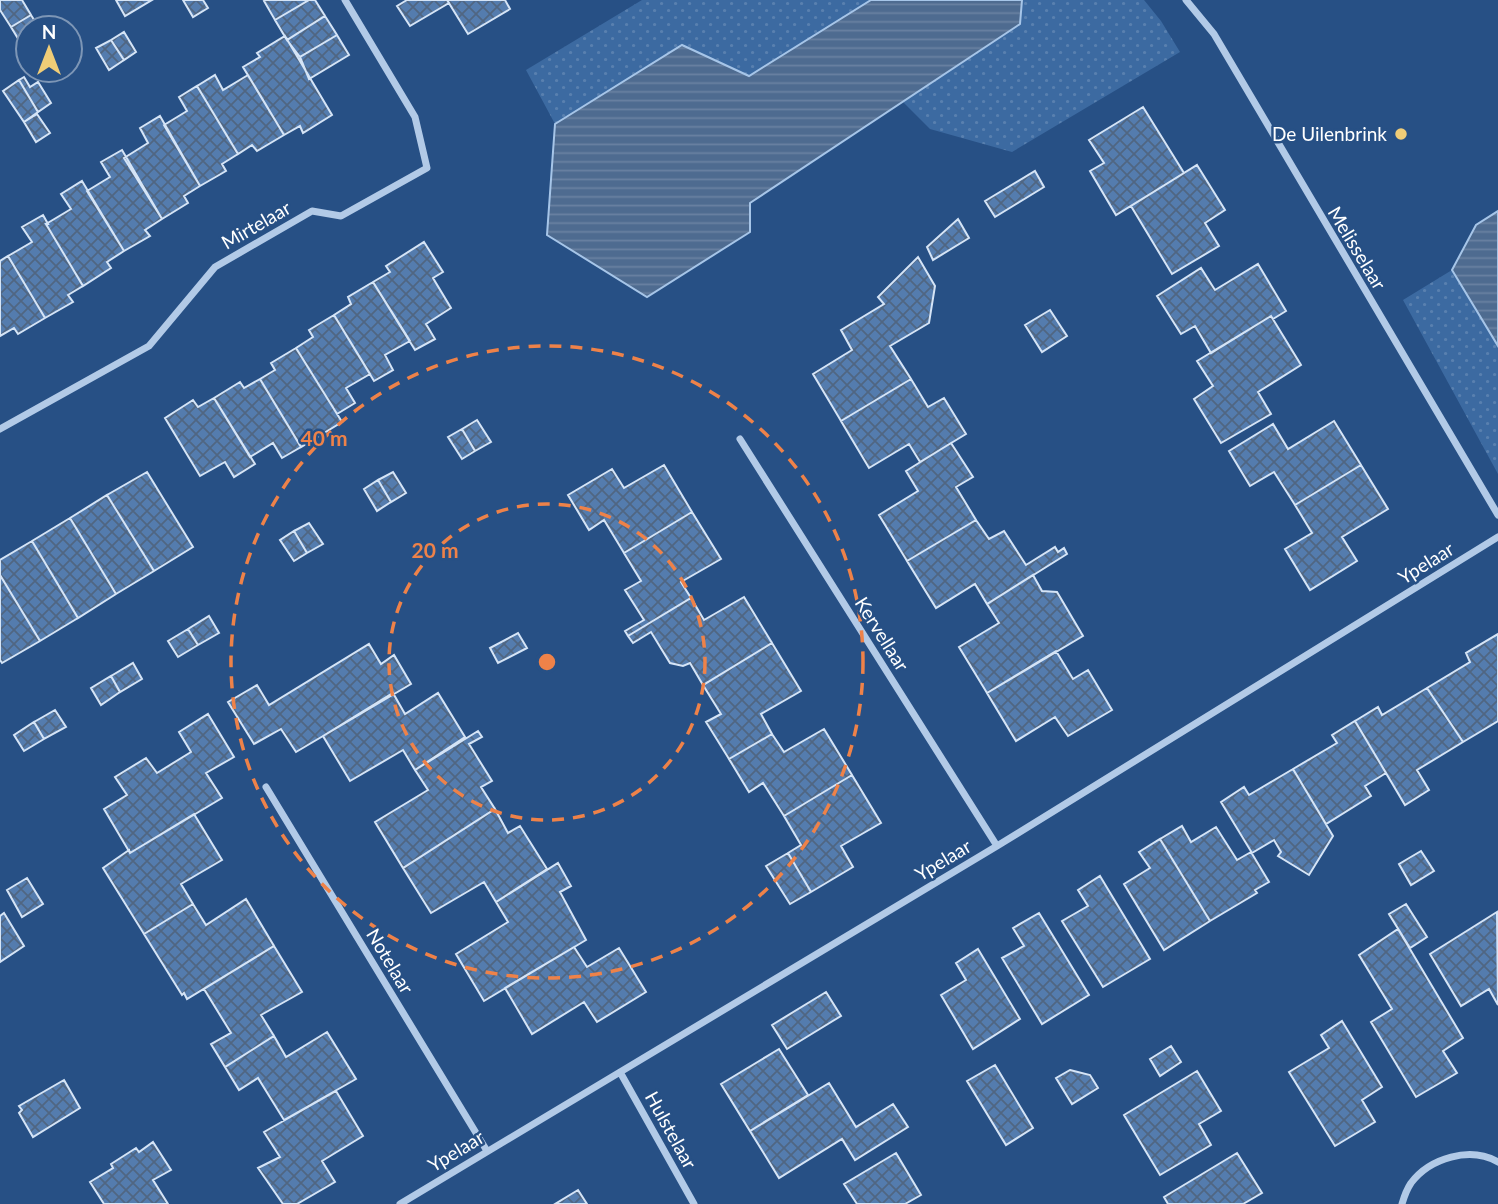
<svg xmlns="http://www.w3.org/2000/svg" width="1498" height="1204" font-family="Lato,sans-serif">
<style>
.grass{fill:url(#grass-dots)}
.water{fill:url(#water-rules);stroke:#a6c5e8;stroke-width:2}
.building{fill:url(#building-cross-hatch);stroke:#d5e4f6;stroke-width:2}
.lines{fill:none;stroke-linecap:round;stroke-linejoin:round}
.minor{stroke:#b2cae7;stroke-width:7}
.ring{fill:none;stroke:#ee8249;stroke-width:3.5;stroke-dasharray:12 9}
.poi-dot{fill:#f0cd77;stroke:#275085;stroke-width:2.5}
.labels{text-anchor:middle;stroke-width:5;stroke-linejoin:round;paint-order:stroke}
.poi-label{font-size:19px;fill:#fff;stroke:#275085;text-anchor:end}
.street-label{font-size:19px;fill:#fff;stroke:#275085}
.centre{fill:#ee8249;stroke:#275085;stroke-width:3.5}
.ring-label{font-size:21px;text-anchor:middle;font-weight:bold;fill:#ee8249;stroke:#275085;stroke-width:5;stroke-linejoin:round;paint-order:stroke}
</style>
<defs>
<pattern id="grass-dots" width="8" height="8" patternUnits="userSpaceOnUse" patternTransform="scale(1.75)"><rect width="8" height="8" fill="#3c6aa1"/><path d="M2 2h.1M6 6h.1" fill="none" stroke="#5980af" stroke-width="1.8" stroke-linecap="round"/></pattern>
<pattern id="water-rules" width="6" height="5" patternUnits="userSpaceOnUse" patternTransform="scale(1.75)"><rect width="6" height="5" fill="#4e6b90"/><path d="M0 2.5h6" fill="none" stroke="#6981a1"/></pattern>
<pattern id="building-cross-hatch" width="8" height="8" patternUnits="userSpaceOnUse" patternTransform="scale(1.75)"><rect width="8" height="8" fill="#547cae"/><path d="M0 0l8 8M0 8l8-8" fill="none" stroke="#506682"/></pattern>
</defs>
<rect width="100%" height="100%" fill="#275085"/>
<path class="grass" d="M642,0H871L749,76L682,45L555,124L526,70Z
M1022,0H1144L1161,21L1180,52L1012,152L930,129L903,102L1020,24Z
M1452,270L1498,346V474L1403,300Z"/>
<path class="water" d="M871,0H1022L1020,24L750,203V232L647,297L547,235L555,124L682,45L749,76Z
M1498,211V346L1452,270L1476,225Z"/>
<path class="building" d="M0,0H22L31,15L11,27L0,10Z
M116,0H152L125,16Z
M183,0H203L208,8L193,17Z
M266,0H309L275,20L264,1Z
M309,0H315L325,16L287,40L275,20Z
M407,0H447L449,3L410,26L397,6Z
M447,0H505L510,9L468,34Z
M31,15L39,28H28V55L11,27Z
M325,16L337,35L300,57L287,40Z
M124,32L136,52L124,60L111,40Z
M337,35L349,55L309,79L300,57Z
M285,36L332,115L303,133L300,126L284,135L243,67L260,57L257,53Z
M111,40L124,60L109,70L96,48Z
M215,75L223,90L248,75L284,135L257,151L252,145L238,154L197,86Z
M24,77L30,87L38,82L51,103L38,112L19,80Z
M19,80L38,112L24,122L3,91Z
M197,86L238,154L222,164L226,171L200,186L164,125L187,111L179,97Z
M1143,107L1184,173L1116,215L1090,171L1104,163L1089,140Z
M37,114L50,133L36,142L24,122Z
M160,116L200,186L184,196L188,203L162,219L124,158L148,143L140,128Z
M122,150L162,219L145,230L150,236L124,251L87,191L110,177L101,162Z
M1197,165L1225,210L1205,223L1219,246L1172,274L1131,206Z
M1035,171L1044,187L995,217L985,201Z
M82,181L124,251L107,262L111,268L83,286L46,224L71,209L61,194Z
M43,215L48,224H46L83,286L68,295L73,302L45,318L8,256L32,242L22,227Z
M958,219L969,238L933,260L927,247Z
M424,242L443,272L433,278L451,308L426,324L435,339L415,350L373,282L390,272L386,266Z
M8,256L45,318L18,334L14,328L0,336V261Z
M918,257L935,286L929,323L890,346L911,379L841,421L813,374L852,350L841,330L884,304L878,297Z
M1258,264L1286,311L1273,319L1271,316L1211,353L1195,326L1181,334L1157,296L1201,268L1215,290Z
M373,282L410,341L385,355L393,370L374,381L334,315L351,304L348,297Z
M1050,310L1067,336L1042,352L1025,325Z
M334,315L370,374L346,388L355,403L337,414L296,348L313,337L309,330Z
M1271,316L1301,365L1258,392L1271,414L1221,443L1194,399L1213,386L1197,361Z
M296,348L342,422L301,447L260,379L275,370L271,363Z
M260,379L301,447L282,458L273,443L250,457L214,398L240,382L244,388Z
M911,379L928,407L944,398L966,434L920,462L909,444L869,468L841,421Z
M214,398L255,464L234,477L225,462L200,476L165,418L193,400L198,407Z
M477,420L491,442L475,451L462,429Z
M1334,421L1361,465L1295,505L1274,472L1250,486L1229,451L1273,424L1288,449Z
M462,429L475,451L462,459L448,437Z
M951,443L973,477L956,487L976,520L907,561L879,515L918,491L906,471Z
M664,465L692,512L624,553L604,520L589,530L568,495L612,469L624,488Z
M1361,465L1388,509L1342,537L1357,561L1310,590L1285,549L1312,533L1295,505Z
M147,472L193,547L154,571L107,495Z
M393,472L406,493L391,502L378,480Z
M378,480L391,502L377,511L364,489Z
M107,495L154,571L116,594L70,518Z
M692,512L721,559L681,582L691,598L628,636L625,631L644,620L625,590L641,581L624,553Z
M70,518L116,594L78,618L32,541Z
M976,520L989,539L1004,531L1026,565L1055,547L1058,552L1064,548L1067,554L987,604L975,584L936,608L907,561Z
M309,523L323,544L307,553L294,531Z
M294,531L307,553L294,561L280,540Z
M32,541L78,618L40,641L0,575V560Z
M0,575L40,641L2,663L0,660Z
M1033,575L1042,591L1057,592L1083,636L987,693L959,647L999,623L987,604Z
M744,597L772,643L703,685L690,663L683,666L670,663L651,632L633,643L628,636L691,598L704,620Z
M209,616L219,633L198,645L188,629Z
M188,629L198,645L178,657L168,641Z
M518,633L527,648L498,663L490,648Z
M1498,634V721L1463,742L1427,688L1470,662L1466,653Z
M772,643L801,691L761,714L772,734L729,759L706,722L721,714L703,685Z
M369,644L381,664L394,655L411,684L296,752L281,729L254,744L228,702L257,685L269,705Z
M1056,651L1073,679L1088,670L1112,710L1068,736L1055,717L1016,741L987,693Z
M133,663L142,679L120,692L111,676Z
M111,676L120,692L101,705L91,688Z
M1427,688L1463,742L1417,770L1429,790L1405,805L1355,721L1378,707L1382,715Z
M393,693L405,714L438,693L465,737L415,770L403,750L350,781L323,736Z
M55,710L66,727L44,739L34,722Z
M208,714L234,757L206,773L222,798L130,853L104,809L127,795L115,777L146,758L157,773L191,752L179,732Z
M1355,721L1386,773L1365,786L1371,796L1326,824L1293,769L1337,743L1332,735Z
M34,722L44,739L24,751L14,735Z
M824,729L852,775L784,816L763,783L749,792L729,759L772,734L784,752Z
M478,731L482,737L469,744L492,781L481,787L495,809L403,868L375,822L428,790L415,770Z
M1293,769L1333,836L1309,875L1278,856L1281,852L1274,840L1252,853L1221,802L1244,787L1249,795Z
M852,775L881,823L841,846L853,867L811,892L788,853L801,845L784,816Z
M495,809L508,833L520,826L547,869L496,902L484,882L431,913L403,868Z
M194,814L222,860L181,884L193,904L144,934L103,868L129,850L130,853Z
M1182,826L1191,842L1216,827L1237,860L1251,852L1269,882L1255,890L1257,893L1210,921L1160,839Z
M1160,839L1210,921L1164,950L1124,884L1150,868L1139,852Z
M1421,851L1434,871L1411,885L1399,864Z
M788,853L811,892L790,904L766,866Z
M558,863L571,886L560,892L586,940L484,1001L456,954L508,922L496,902Z
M1100,876L1150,959L1103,987L1062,921L1088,906L1078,890Z
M27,878L43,904L22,917L7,890Z
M246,899L274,946L187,999L184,993L182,995L144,934L193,904L206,925Z
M1406,904L1427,937L1410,948L1389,914Z
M1497,912L1498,1005L1489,989L1461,1006L1430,954Z
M4,913L24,946L0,962V916Z
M1039,913L1089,995L1042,1024L1002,958L1024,946L1013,928Z
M1398,929L1463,1038L1443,1051L1457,1073L1416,1097L1371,1022L1392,1009L1359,955Z
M274,946L302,992L261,1015L274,1036L225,1067L211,1044L231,1033L204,989Z
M574,947L587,967L619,948L646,992L597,1022L584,1002L532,1034L505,988Z
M978,949L1020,1019L973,1049L941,995L966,980L956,963Z
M826,992L841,1016L787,1049L772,1025Z
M1342,1021L1382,1087L1362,1100L1375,1122L1335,1146L1289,1072L1329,1048L1321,1035Z
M327,1032L356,1079L284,1120L258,1078L239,1090L225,1067L274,1036L286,1057Z
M1171,1046L1181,1062L1160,1076L1150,1059Z
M779,1049L808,1095L750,1131L721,1084Z
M995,1065L1033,1128L1006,1145L967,1081Z
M1070,1070L1090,1075L1098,1088L1072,1104L1056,1078Z
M1197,1071L1221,1111L1199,1124L1211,1145L1160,1175L1124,1115Z
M64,1080L80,1108L33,1137L19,1113L22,1110L19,1106Z
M829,1083L856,1127L893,1104L908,1127L855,1160L842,1139L779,1178L750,1131Z
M336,1091L363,1136L322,1161L335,1182L297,1204H283L258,1168L280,1157L264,1132Z
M153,1142L171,1170L153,1180L168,1204H104L90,1182L113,1168L111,1164L136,1148L139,1152Z
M896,1153L921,1195L905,1204H857L844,1184Z
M1237,1153L1262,1193L1243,1204H1168L1164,1197Z
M578,1190L587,1204H555Z"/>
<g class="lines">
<path class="minor" d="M1186,0L1214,34L1498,515
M0,429L149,346L215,267L312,211L341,216L427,168L415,117L345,0
M740,439L997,846
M266,787L487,1151
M620,1072L694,1204
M400,1204L997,846L1498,537
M1402,1204C1404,1197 1407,1189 1411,1183C1430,1158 1470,1146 1498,1162"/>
</g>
<g class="ring">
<circle cx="547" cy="662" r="158"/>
<circle cx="547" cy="662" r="316"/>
</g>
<circle class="poi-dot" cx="1401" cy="134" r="7"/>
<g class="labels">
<g class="poi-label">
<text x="1387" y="141">De Uilenbrink</text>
</g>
<g class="street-label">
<text transform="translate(256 225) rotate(-30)" y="7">Mirtelaar</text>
<text transform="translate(1357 248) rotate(59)" y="7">Melisselaar</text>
<text transform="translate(1426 563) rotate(-32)" y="7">Ypelaar</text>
<text transform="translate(882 634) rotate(58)" y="7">Kervellaar</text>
<text transform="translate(943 860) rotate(-31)" y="7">Ypelaar</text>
<text transform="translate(390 961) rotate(59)" y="7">Notelaar</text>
<text transform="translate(671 1130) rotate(61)" y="7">Hulstelaar</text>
<text transform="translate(456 1151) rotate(-31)" y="7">Ypelaar</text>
</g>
</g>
<circle cx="547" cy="662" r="10" class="centre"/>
<g class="ring-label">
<text x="324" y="446">40 m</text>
<text x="435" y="558">20 m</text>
</g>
<g transform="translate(49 49)"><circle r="33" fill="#275085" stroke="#7d96b6" stroke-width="2"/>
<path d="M0-5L12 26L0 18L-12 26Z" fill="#f0cd77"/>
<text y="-10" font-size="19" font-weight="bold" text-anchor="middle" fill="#ffffff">N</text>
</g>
</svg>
